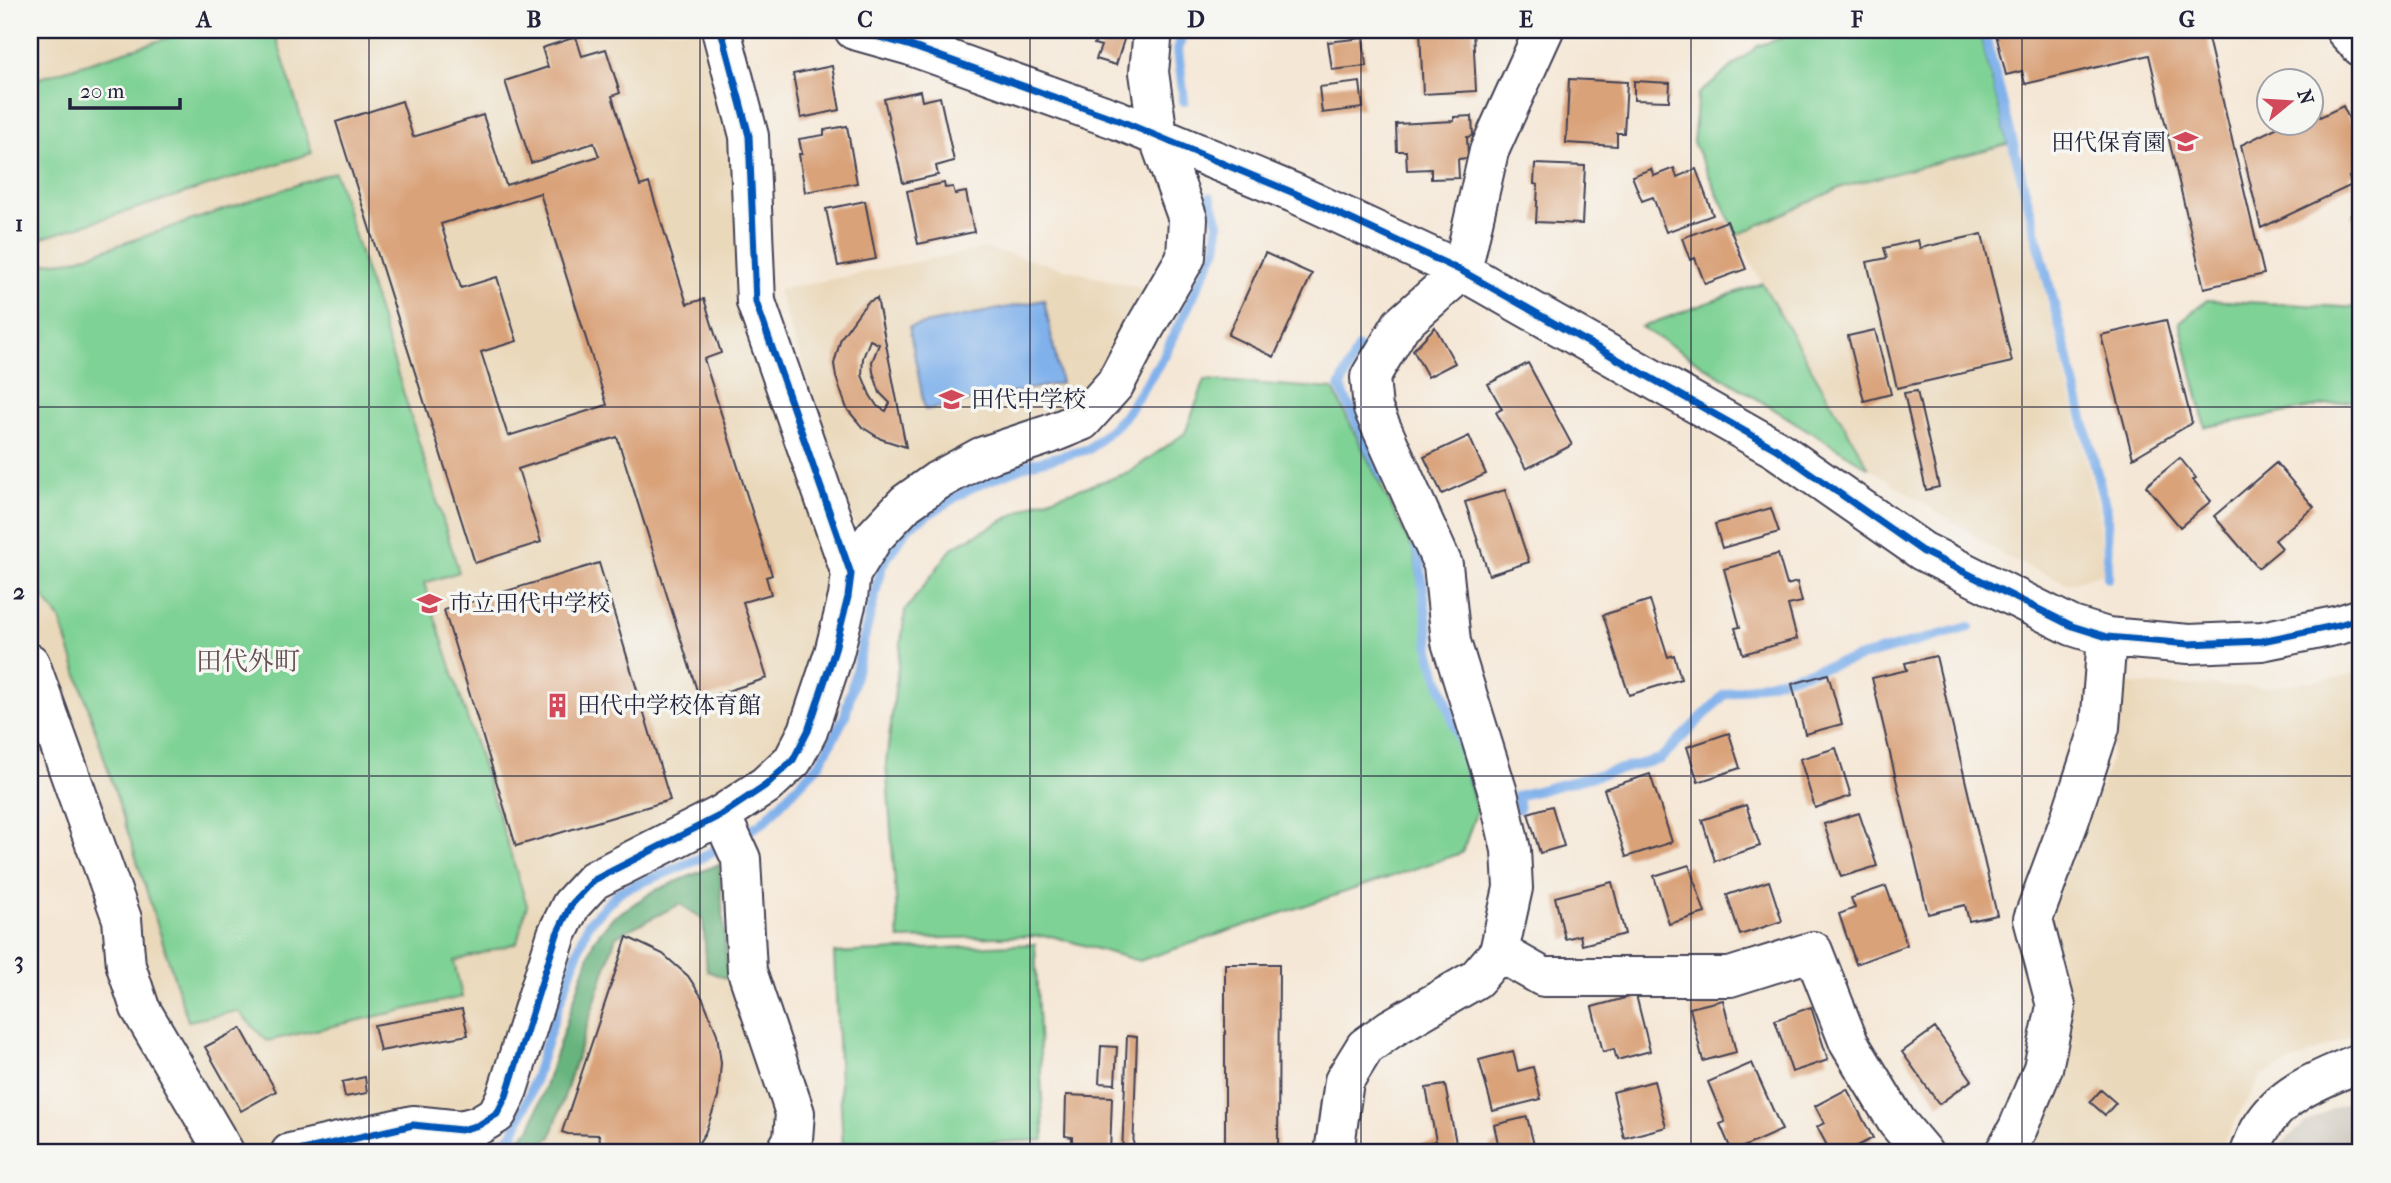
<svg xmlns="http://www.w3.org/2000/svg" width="2391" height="1183" font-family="'IM FELL French Canon','Noto Serif JP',serif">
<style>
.built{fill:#ead8ba}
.industrial{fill:#cac3b8}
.green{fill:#7fd295;stroke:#507a68;stroke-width:2}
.forest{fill:#67b47e;stroke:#446b5c;stroke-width:2}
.water{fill:#80b1eb;stroke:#516a93;stroke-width:2}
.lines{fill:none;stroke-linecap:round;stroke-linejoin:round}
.stream{stroke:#80b1eb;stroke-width:10}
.building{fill:#d9a279;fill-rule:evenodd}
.minor-casing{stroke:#424052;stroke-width:42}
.minor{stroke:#fff;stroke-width:38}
.cycleway-casing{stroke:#f6f6f2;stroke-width:11}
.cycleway{stroke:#0057b8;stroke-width:7}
.grid{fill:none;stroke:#22223b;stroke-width:2;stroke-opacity:0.55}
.labels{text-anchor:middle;stroke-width:7;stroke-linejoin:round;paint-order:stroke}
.poi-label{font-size:23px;fill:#22223b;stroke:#f6f6f2;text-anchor:start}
.quarter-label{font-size:26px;fill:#624f51;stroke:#f6f6f2}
.neatline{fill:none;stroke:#22223b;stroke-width:2.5}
.grid-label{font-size:23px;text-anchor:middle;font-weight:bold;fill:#22223b}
</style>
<rect width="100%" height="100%" fill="#f6f6f2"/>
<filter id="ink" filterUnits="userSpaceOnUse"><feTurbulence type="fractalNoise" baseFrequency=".0143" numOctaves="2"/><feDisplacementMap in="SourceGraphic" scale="14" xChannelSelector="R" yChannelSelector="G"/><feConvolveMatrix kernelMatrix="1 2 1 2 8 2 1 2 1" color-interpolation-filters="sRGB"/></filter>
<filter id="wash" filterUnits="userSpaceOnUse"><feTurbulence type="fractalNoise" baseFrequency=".00686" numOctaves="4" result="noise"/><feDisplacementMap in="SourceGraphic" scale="28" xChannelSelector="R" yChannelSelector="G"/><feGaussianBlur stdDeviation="1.57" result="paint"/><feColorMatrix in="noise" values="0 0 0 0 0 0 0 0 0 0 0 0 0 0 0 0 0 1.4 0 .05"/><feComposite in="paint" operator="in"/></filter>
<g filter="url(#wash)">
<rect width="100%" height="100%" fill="#f5e7d6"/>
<path class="built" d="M30,30H698L731,135L834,581L796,720L766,763L713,800L593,863L493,1083L480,1106L459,1114L323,1129L255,1150L230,1139L150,990L141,951L136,911L40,638L30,624Z
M2008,144L2099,514L2102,573L2069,584L2010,559L1869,468L1762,283L1737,235L1842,187Z
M985,248L1154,292L1104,384L860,541L778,290Z
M2361,671V1032L2262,1075L2217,1153H2014L2064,995L2052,911L2110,762L2122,684L2269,687L2345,676Z
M719,864L728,979L774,1118L773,1149L770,1153H503L531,1128L594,940L612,918L654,891Z"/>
<path class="industrial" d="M2361,1095V1153H2277L2282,1143L2306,1122Z"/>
<path class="green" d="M193,30H274L312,153L30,242V81Z
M1805,30H1979L2008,144L1842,187L1737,235L1693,142L1698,94L1758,46Z
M335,172L459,572L424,583L527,905L517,943L454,961L462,997L267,1041L238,1011L188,1021L60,619L30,579V265L74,260Z
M1762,283L1869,468L1641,327Z
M2207,300L2361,308V399L2205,427L2180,322Z
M1205,380L1333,389L1414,552L1429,651L1477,810L1462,853L1139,961L1051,936L899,939L886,763L905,611L953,547L1036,503L1128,473L1185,433Z
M1035,944L1044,1140L843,1150L834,953Z"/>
<path class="forest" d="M719,864L728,979L707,971L703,919L680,904L616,936L551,1137L527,1153H503L531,1128L594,940L612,918L654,891Z"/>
<path class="water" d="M1044,300L1061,383L925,410L909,327Z"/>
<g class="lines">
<path class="stream" d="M1183,30L1178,50L1184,101
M1984,30L2107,513L2108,578
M1358,348L1340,387L1384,479
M1416,547L1419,554L1431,657L1480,799
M1519,809L1517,796L1660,759L1724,695L1969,627
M412,1153H423
M471,1153L490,1149L513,1135L530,1094L559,1003L588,924L620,891L699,859L762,823L820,763L845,716L882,565L909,526L970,488L1029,464L1089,449L1124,417L1164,356L1217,246L1218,223L1210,197"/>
</g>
<g id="blocks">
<path class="building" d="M1098,30H1127L1116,65L1096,59L1101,46L1094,44Z
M1420,30H1473L1476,91L1423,94Z
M1995,30H2206L2264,274L2204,288L2149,55L2025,84L2022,71L2006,75Z
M576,37L582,56L606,49L620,93L612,96L640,186L649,183L687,304L704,299L721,353L704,359L772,575L766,577L771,594L743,602L767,678L700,700L617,437L518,469L541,542L475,563L336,122L402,101L413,137L483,115L506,185L599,156L594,143L531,163L505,81L548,67L542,48ZM540,193L607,405L508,436L481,352L517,341L497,277L461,288L441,224Z
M1363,38L1366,66L1332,70L1328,42Z
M832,66L840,110L801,118L793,74Z
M1569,79L1627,82L1624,133H1617V146L1566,143Z
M1634,81L1670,83L1669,101L1634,100Z
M1360,82L1363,108L1322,113L1319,87Z
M920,91L922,101L940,97L954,161L936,166L938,175L903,183L884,99Z
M2343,106L2361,144V172L2349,177L2352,185L2261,228L2241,145L2288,122H2310V112L2316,109L2320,117Z
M1472,116L1473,136L1467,137L1468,158L1458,159L1459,178L1431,179V169L1407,170L1406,151H1397L1396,124L1454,121V117Z
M847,126L857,183L805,192L799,154H802L799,139L824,135V130Z
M1535,164L1585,166L1582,224L1536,222L1538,185L1534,184Z
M1674,168L1677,177L1696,169L1713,215L1666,232L1653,197L1642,201L1632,176L1651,169L1654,176Z
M944,183L945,188L953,187L955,194L966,192L974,232L918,244L907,191Z
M865,201L876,259L838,266L826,209Z
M2361,210V228L2358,230L2351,215Z
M1727,221L1746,269L1705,284L1695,258L1690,260L1682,238Z
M1982,234L2012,362L1897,388L1867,262L1887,258L1884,248L1918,240L1920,248Z
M1265,253L1312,274L1274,357L1228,335Z
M877,298L906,447L881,439L862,427L847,409L836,377L834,364L841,338L861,310L868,302ZM870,340L879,344L872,362L873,372L880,393L890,403L886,411L877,406L870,395L862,375L863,358Z
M2166,320L2192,423L2133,458L2101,335Z
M1435,327L1455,363L1428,377L1413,350Z
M1875,330L1891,394L1864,401L1848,336Z
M1528,363L1572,445L1526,469L1496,412L1502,409L1488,384Z
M1917,391L1939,487L1926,490L1904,393Z
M1469,436L1486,474L1442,494L1424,457Z
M2180,458L2196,478L2193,480L2211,501L2180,527L2146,486Z
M2276,463L2314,507L2275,540L2282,548L2258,568L2214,516Z
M1505,490L1529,562L1489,575L1465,502Z
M1771,508L1779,532L1722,548L1715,524Z
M1778,554L1787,585L1797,582L1802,602L1788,605L1797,639L1743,654L1735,628L1740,627L1724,569Z
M599,563L670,800L516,846L444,610Z
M1650,600L1668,657L1674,655L1681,679L1629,695L1603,615Z
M1936,656L1997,915L1969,921L1965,905L1928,914L1872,678L1907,670L1905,663Z
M1828,674L1842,724L1805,734L1792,684Z
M1729,733L1740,768L1698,782L1687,747Z
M1836,748L1851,796L1815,808L1800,759Z
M1650,774L1672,842L1626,857L1604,789Z
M1746,805L1760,846L1715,861L1702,820Z
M1552,806L1564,846L1540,853L1528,813Z
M1859,813L1877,866L1841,877L1824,824Z
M1689,865L1705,913L1669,924L1654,876Z
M1769,881L1782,921L1740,935L1727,895Z
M1612,882L1625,934L1582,945L1580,935L1565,939L1555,897Z
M1886,886L1907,945L1856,964L1839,914L1855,908L1851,898Z
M627,937L663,954L688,976L703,999L717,1034L721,1063L718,1097L705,1133L692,1153H602L599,1135L568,1134L562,1132Z
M1225,964H1279L1278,1153H1225Z
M1636,995L1650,1051L1617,1060L1614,1049L1603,1052L1592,1007Z
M1723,1000L1736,1052L1703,1061L1690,1008Z
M1811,1007L1828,1060L1792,1072L1775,1020Z
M462,1009L468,1035L380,1051L374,1025Z
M241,1028L276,1091L241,1111L205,1047Z
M1935,1028L1972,1080L1939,1104L1902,1052Z
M1127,1036L1137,1037L1133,1153H1122Z
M1101,1046L1117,1047L1115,1084L1099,1083Z
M1513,1051L1518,1071L1533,1067L1541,1099L1493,1111L1479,1060Z
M1752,1063L1782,1130L1732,1152L1720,1124L1725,1122L1708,1082Z
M365,1077L367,1093L345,1097L342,1082Z
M1654,1081L1666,1127L1624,1138L1613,1092Z
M1445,1085L1458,1153H1422L1420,1144L1436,1141L1426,1088Z
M1847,1089L1873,1138L1844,1153H1831L1817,1127L1824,1123L1815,1106Z
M2101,1090L2116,1103L2105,1115L2090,1102Z
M1066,1095L1112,1097L1110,1153L1072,1152V1137L1065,1136Z
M1527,1117L1536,1153H1492L1490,1145L1498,1143L1494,1125Z"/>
</g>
</g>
<g filter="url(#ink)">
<use href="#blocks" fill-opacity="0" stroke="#424052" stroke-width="2"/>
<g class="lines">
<defs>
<path id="minor" d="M854,30L911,46L1118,120L1294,193L1462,271L1776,449L1922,551L2072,626L2107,637L2189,644L2262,641L2339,625L2361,618
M2345,30L2361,47
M851,574L874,537L906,503L937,481L981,457L1050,434L1082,421L1115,384L1144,329L1186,257L1188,219L1158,136L1149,72L1153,30
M30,663L122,919L126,966L140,1008L225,1153
M721,815L741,859L747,971L795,1113L793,1139L785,1153
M1499,952L1543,977H1730L1813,951L1849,1043L1897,1122L1923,1153
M290,1153L413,1125L461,1130L479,1125L497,1114L506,1096L557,934L571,905L594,880L721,815L766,785L793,760L808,731L834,653L848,597L851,574L756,302L749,136L721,30
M1334,1153L1344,1081L1365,1047L1390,1029L1476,979L1499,952L1513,888L1511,850L1498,793L1451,642L1443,565L1373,409L1370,377L1401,325L1462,271L1489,151L1544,30
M2004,1153L2018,1128L2043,1068L2056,1006L2033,919L2069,822L2100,727L2107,637
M2250,1153C2253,1145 2256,1135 2261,1128C2283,1091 2324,1078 2361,1062"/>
</defs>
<use href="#minor" class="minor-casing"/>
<use href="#minor" class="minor"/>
<defs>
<path id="cycleway" d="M854,30L911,46L1118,120L1294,193L1462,271L1776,449L1922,551L2072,626L2107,637L2189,644L2262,641L2339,625L2361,618
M290,1153L413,1125L461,1130L479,1125L497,1114L506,1096L557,934L571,905L594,880L721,815L766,785L793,760L808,731L834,653L848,597L851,574L756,302L749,136L721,30"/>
</defs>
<use href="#cycleway" class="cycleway-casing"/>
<use href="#cycleway" class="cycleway"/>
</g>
</g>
<path class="grid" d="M369,30V1153M700,30V1153M1030,30V1153M1361,30V1153M1691,30V1153M2022,30V1153M30,407H2361M30,776H2361"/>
<defs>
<symbol id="school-bare" viewBox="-9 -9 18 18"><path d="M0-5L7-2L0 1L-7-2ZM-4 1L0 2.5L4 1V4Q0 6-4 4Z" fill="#d1495b" stroke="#f6f6f2" stroke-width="2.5" paint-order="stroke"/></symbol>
<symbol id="building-bare" viewBox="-9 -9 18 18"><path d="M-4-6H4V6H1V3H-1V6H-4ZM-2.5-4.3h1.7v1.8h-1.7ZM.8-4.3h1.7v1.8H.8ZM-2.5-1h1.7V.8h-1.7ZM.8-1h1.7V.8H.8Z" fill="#d1495b" stroke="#f6f6f2" stroke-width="2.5" paint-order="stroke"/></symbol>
</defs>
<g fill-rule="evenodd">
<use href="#school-bare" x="2168" y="124" width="35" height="35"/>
<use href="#school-bare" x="934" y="382" width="35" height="35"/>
<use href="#school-bare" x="412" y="586" width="35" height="35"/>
<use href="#building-bare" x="540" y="688" width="35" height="35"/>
</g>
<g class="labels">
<g class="poi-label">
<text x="2166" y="150" text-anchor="end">田代保育園</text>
<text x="971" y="407">田代中学校</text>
<text x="449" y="611">市立田代中学校</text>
<text x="577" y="713">田代中学校体育館</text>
</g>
<g class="quarter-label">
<text x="248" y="670">田代外町</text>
</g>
</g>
<rect width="2391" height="1183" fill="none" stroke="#f6f6f2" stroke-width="77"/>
<g transform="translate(2290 102) rotate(72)"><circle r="33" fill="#f6f6f2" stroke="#a1a1a9" stroke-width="2"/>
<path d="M0-5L12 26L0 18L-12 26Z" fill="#d1495b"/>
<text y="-10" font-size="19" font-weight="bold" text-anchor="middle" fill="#22223b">N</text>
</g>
<path d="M70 98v10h110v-10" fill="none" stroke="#22223b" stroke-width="3.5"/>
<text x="80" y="98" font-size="21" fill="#22223b" stroke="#f6f6f2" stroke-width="5" paint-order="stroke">20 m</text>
<rect x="38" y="38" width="2314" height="1106" class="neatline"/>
<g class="grid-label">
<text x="204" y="27">A</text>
<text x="534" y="27">B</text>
<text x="865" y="27">C</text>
<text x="1196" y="27">D</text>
<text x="1526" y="27">E</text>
<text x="1857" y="27">F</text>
<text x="2187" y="27">G</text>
<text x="19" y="231">1</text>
<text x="19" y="599">2</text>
<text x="19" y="968">3</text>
</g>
</svg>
